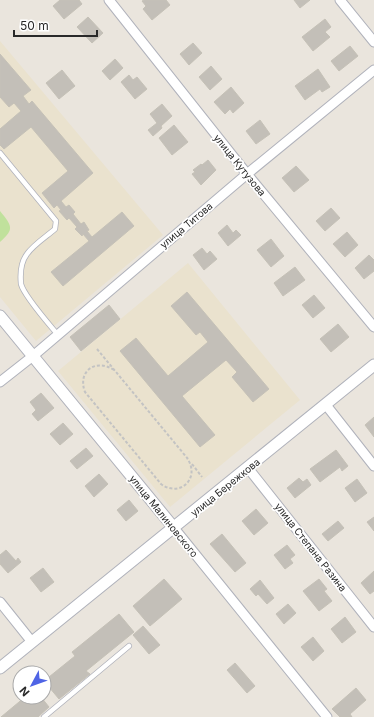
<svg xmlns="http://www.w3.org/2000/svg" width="374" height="717" font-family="Inter,sans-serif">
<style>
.education{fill:#eae2ce}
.pitch{fill:#c0e19c}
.building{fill:#c3bfb8;stroke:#c5c1b7}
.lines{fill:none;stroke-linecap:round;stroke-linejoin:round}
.service-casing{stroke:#b0b2bb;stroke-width:6}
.minor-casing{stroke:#b0b2bb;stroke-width:11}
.tertiary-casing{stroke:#b0b2bb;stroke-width:13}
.path{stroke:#c3c3c3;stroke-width:2;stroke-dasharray:3 2;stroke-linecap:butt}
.service{stroke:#fff;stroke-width:4.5}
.minor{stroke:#fff;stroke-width:9}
.tertiary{stroke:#fff;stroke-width:11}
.labels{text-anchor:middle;stroke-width:3.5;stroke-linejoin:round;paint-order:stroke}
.street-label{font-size:10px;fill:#292929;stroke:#fff}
</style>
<rect width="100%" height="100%" fill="#eae5dd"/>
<path class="education" d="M0,41L163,235L36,341L0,297Z
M188,263L300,400L170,507L58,371Z"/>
<path class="pitch" d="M0,211C12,226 15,229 0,242Z"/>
<path class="building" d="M60,0H79L82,4L64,19L53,6Z
M144,0H166L170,5L152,20L143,9L146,6L142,1Z
M294,0H310L300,8Z
M88,17L103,33L92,43L77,27Z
M325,19L331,27L325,32L330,37L313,51L302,37Z
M193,43L202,53L189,65L180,54Z
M350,46L358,56L339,71L331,61Z
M0,54L31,90L23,96L29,104L32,101L93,173L61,201L66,207L69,205L75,212L73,214L81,224L84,222L89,230L87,231L92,237L122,212L134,226L63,286L51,272L89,241L83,234L82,236L75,229L77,227L69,218L67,220L59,211L61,210L57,205L54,208L42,193L68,171L31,127L4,149L0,145V129L21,111L14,103L9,107L0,97Z
M115,59L123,68L110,80L102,71Z
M211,66L222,79L210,90L199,77Z
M318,69L330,87L322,92L320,89L305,100L295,86Z
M62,70L75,86L59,99L46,83Z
M129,75L133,80L137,77L147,89L135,99L121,82Z
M231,87L244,103L233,113L230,109L225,114L214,102Z
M162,104L172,116L161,126L162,128L153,136L148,130L157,123L150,114Z
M260,120L270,134L256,144L246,131Z
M174,125L188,142L172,155L159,138Z
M208,160L216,170L201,185L192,174L195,172L193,170L201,164L202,165Z
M296,166L309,180L294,192L282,178Z
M331,208L340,218L325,231L316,221Z
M227,225L233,233L236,230L241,235L228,246L218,233Z
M347,232L358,245L345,257L333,244Z
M271,239L284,256L271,267L257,250Z
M202,248L207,254L210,251L217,259L204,270L193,255Z
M369,255L374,260V271L364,279L355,268Z
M295,267L305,280L283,296L274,283Z
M187,292L269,389L253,402L232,377L237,372L226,360L182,396L215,435L200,447L120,351L136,338L168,376L208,342L200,332L196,335L171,306Z
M314,295L325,308L313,318L302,305Z
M109,305L120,319L81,351L70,337Z
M338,324L349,337L331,352L320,339Z
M41,393L54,408L38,421L32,414L36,410L30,402Z
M374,417V437L365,425Z
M63,423L73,434L60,445L50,434Z
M86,448L93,456L77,469L70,461Z
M336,450L348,466L342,471L340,467L320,482L310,469Z
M99,474L108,484L94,497L85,486Z
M299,478L303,482L307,479L311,485L295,498L287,488Z
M357,479L367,493L355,502L345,488Z
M129,500L138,511L126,521L117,510Z
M256,509L268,523L254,535L242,521Z
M374,517V531L367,522Z
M338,521L344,528L328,541L322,534Z
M222,534L246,563L235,572L210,544Z
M287,545L295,555L290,559L293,563L285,569L274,555Z
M6,550L16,561L18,558L21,562L8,573L0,564V555Z
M43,568L54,582L41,592L30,578Z
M374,571V591L370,594L361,583Z
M164,579L182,599L150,626L133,606Z
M319,579L327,589L324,591L332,601L319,611L303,591Z
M260,580L274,598L267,604L258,594L256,596L250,589Z
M288,604L296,613L284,624L276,614Z
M119,614L134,632L86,671L90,674L59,699L44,681L75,656L72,652Z
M345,617L356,632L342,643L331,629Z
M143,626L160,645L149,654L133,635Z
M313,637L324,651L313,661L301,647Z
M235,663L255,686L247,693L227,670Z
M356,688L366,700L350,714L352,717H340L332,709Z
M25,697H41L49,707L38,717H1Z"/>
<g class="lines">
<defs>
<path id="service" d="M0,153L56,221L55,229C47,236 33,245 27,254C21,262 20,274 21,284C24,296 49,324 58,335
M44,717L129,646"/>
<path id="minor" d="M109,0L247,174L374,327
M340,0L374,42
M0,382L33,356L247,174L374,70
M326,405L374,466
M248,468L374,627
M174,528L327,717
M0,602L32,642"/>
<path id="tertiary" d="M0,316L174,528
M0,668L374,365"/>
</defs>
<use href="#service" class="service-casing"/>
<use href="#minor" class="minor-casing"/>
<use href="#tertiary" class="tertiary-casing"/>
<path class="path" d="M97,349L188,459
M114,370C96,358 77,371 85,392L161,484C180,498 201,478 187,458
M192,464L202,477"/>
<use href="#service" class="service"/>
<use href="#minor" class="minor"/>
<use href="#tertiary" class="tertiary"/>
</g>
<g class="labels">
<g class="street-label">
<text transform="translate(240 165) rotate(51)" y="4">улица Кутузова</text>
<text transform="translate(186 225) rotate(-40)" y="4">улица Титова</text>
<text transform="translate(225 487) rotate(-39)" y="4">улица Бережкова</text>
<text transform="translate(164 516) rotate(51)" y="4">улица Малиновского</text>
<text transform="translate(311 547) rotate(52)" y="4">улица Степана Разина</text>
</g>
</g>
<g transform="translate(32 685) rotate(229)"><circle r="19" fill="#ffffff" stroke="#a9a9a9"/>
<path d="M0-3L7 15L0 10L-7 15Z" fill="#4f64e5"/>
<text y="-6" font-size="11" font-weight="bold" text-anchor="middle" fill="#292929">N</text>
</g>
<path d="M14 30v6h83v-6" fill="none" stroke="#292929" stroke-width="2"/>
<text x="20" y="30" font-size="12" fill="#292929" stroke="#ffffff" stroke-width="3" paint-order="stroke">50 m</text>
</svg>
